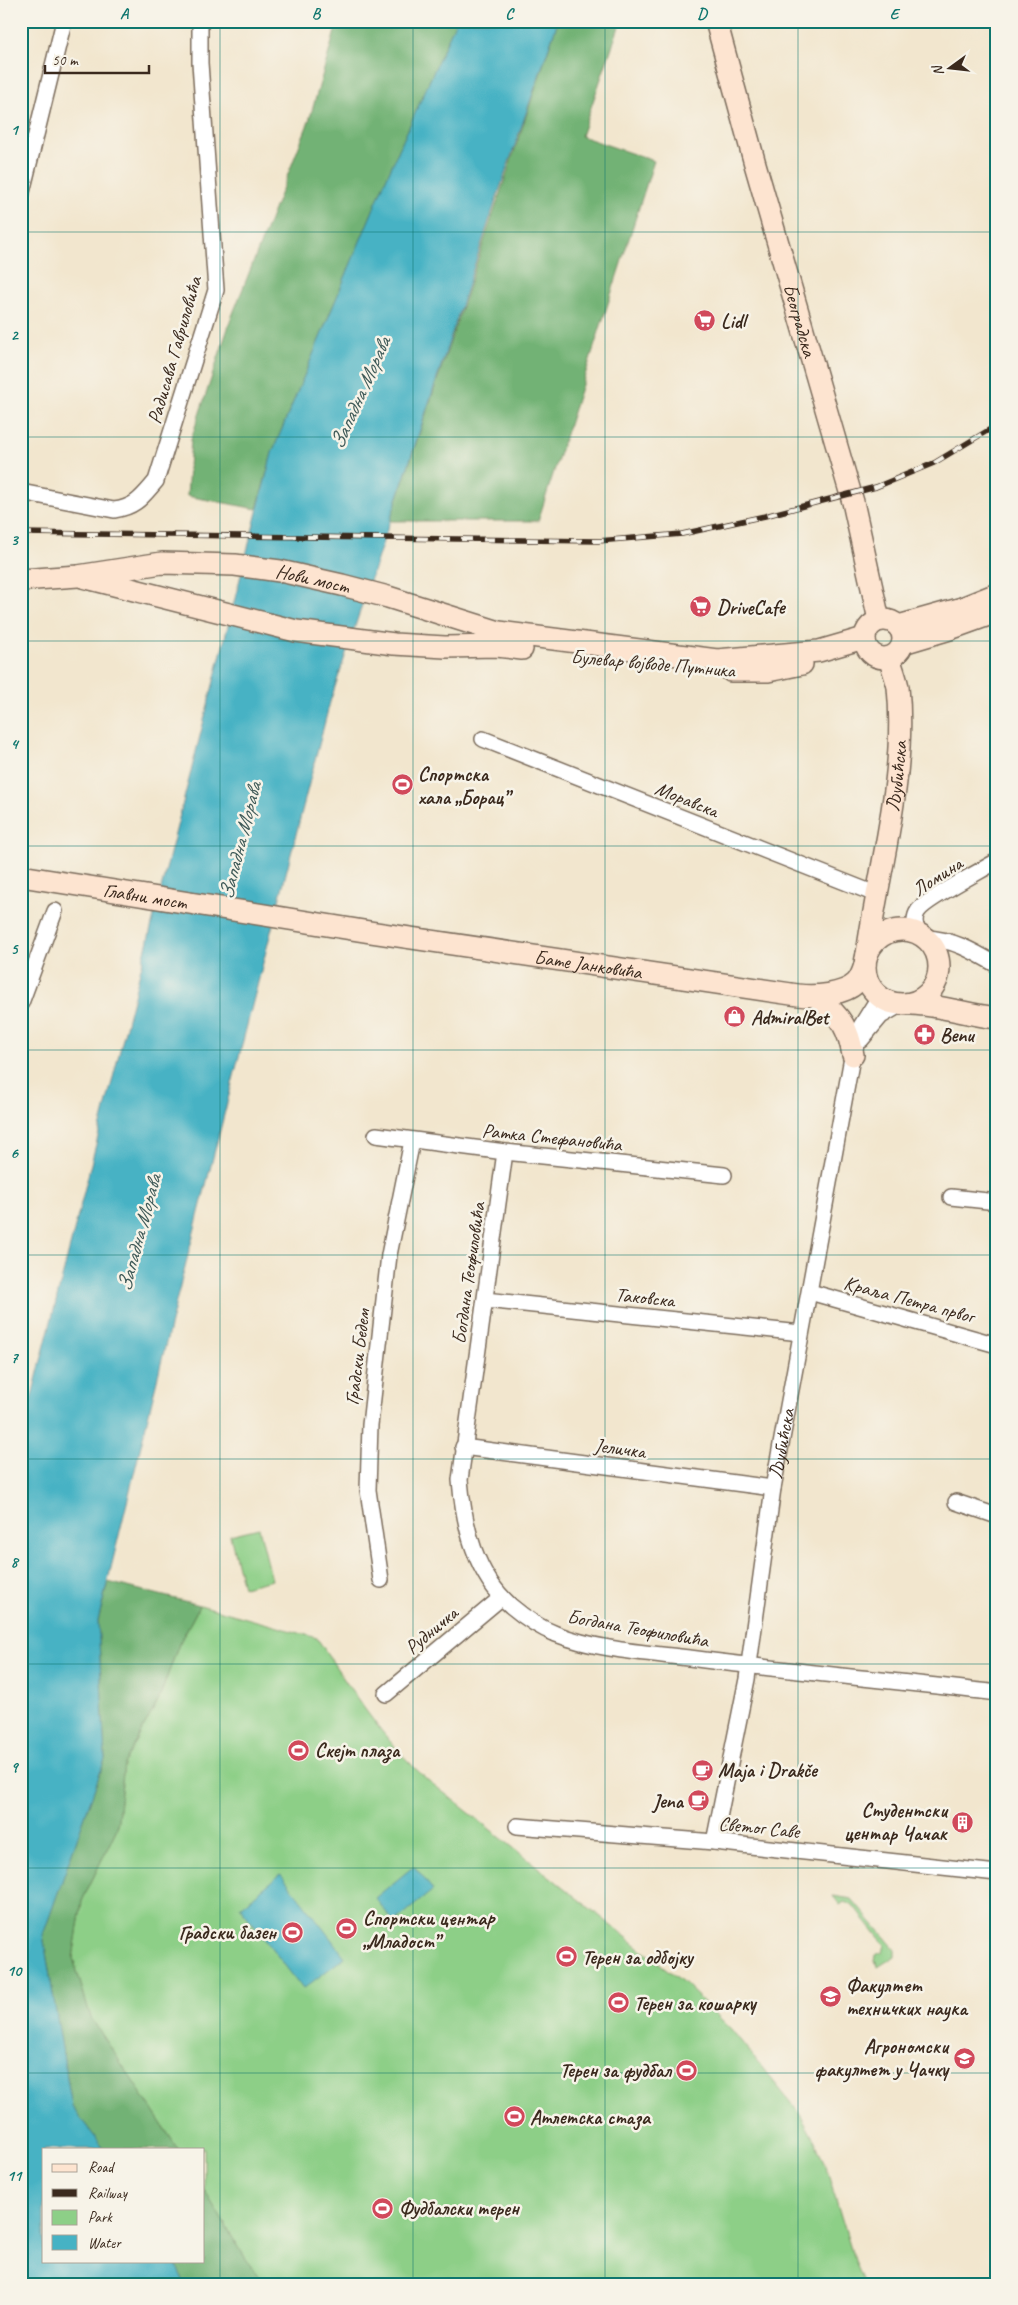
<svg xmlns="http://www.w3.org/2000/svg" width="1018" height="2305" font-family="Caveat,sans-serif">
<style>
.green{fill:#8dcf87;stroke:#647c52}
.forest{fill:#72b274;stroke:#566e49}
.water{fill:#46b2c4;stroke:#406e71}
.lines{fill:none;stroke-linecap:round;stroke-linejoin:round}
.street-casing{stroke:#7b6c5c;stroke-width:18}
.secondary-casing{stroke:#7b6c5c;stroke-width:24}
.street{stroke:#fff;stroke-width:15}
.secondary{stroke:#fde4d0;stroke-width:21}
.rail-casing{stroke:#3b2a1e;stroke-width:5.5}
.rail{stroke:#f7f3e8;stroke-width:4;stroke-dasharray:11;stroke-linecap:butt}
.grid{fill:none;stroke:#0f766e;stroke-width:1;stroke-opacity:0.55}
.labels{text-anchor:middle;stroke-width:5;stroke-linejoin:round;paint-order:stroke}
.street-label{font-size:20px;fill:#3b2a1e;stroke:#f7f3e8}
.poi-label{font-size:20px;font-weight:bold;fill:#3b2a1e;stroke:#f7f3e8;text-anchor:start}
.water-label{font-size:21px;font-style:italic;fill:#3f5a58;stroke:#f7f3e8}
.neatline{fill:none;stroke:#0f766e;stroke-width:2}
.grid-label{font-size:16px;text-anchor:middle;font-weight:bold;fill:#0f766e}
</style>
<rect width="100%" height="100%" fill="#f7f3e8"/>
<filter id="ink" filterUnits="userSpaceOnUse"><feTurbulence type="fractalNoise" baseFrequency=".02" numOctaves="2"/><feDisplacementMap in="SourceGraphic" scale="10" xChannelSelector="R" yChannelSelector="G"/><feConvolveMatrix kernelMatrix="1 2 1 2 8 2 1 2 1" color-interpolation-filters="sRGB"/></filter>
<filter id="wash" filterUnits="userSpaceOnUse"><feTurbulence type="fractalNoise" baseFrequency=".0096" numOctaves="4" result="noise"/><feDisplacementMap in="SourceGraphic" scale="20" xChannelSelector="R" yChannelSelector="G"/><feGaussianBlur stdDeviation="1.12" result="paint"/><feColorMatrix in="noise" values="0 0 0 0 0 0 0 0 0 0 0 0 0 0 0 0 0 1.4 0 .05"/><feComposite in="paint" operator="in"/></filter>
<g filter="url(#wash)">
<rect width="100%" height="100%" fill="#f2e6ce"/>
<path class="green" d="M259,1528L272,1580L243,1587L230,1535Z
M200,1605L317,1638C351,1690 383,1741 429,1781L683,1982L731,2029L799,2113L815,2141L828,2173L856,2266L864,2284H264L246,2259L204,2190V2149H178L91,2018L73,1958L82,1901L117,1828L124,1764L159,1699L179,1644Z
M833,1896L852,1899L895,1949V1956L878,1967L877,1963L874,1962L875,1955L883,1952L885,1945L852,1904L844,1902L840,1905Z"/>
<path class="forest" d="M338,21H456L386,179L272,453L257,509L187,496L191,439L232,316L309,121Z
M558,21H621L581,136L654,161L538,521H390Z
M108,1582L200,1605L179,1644L159,1699L124,1764L117,1828L82,1901L73,1958L91,2018L178,2149H104L72,2107L43,1935L105,1759L98,1621Z
M204,2190L246,2259L264,2284H185L174,2261H204Z"/>
<path class="water" d="M456,21H558L497,197L330,702L177,1298L98,1621L105,1759L43,1935L72,2107L104,2149H44V2261H174L185,2284H21V1439L272,453L386,179Z
M414,1866L433,1890L394,1922L375,1898Z
M281,1874L345,1957L303,1989L240,1907Z"/>
</g>
<g filter="url(#ink)">
<g class="lines">
<defs>
<g id="street">
<path d="M21,196L64,21"/>
<path d="M21,492L114,510C136,507 142,497 156,481L216,290L200,63V21"/>
<path d="M483,739L878,895"/>
<path d="M918,933C915,926 913,918 918,911C926,899 981,871 997,861"/>
<path d="M925,938C953,939 973,951 997,965"/>
<path d="M21,1003L55,911"/>
<path d="M861,1040L881,1016L900,1005"/>
<path d="M376,1135L505,1152L724,1175"/>
<path d="M505,1152L460,1480C464,1526 475,1574 511,1606C524,1617 540,1628 556,1634C600,1651 650,1653 697,1659C796,1672 897,1681 997,1693"/>
<path d="M951,1197L997,1202"/>
<path d="M810,1292L997,1345"/>
<path d="M485,1300L801,1333"/>
<path d="M463,1447L773,1488"/>
<path d="M956,1502L997,1516"/>
<path d="M381,1580L368,1490L370,1425L389,1255L412,1141"/>
<path d="M386,1694L502,1597"/>
<path d="M517,1826L714,1842L997,1873"/>
<path id="s1" d="M714,1842L747,1679L773,1488L851,1063L861,1026L879,997"/>
</g>
<g id="secondary">
<path id="s2" d="M716,21L755,164L853,502L879,620"/>
<path d="M83,577L296,631L394,644L445,647L497,646L522,649"/>
<path id="s3" d="M21,580L78,576L162,563L235,565L280,571L342,585L388,597L499,632L717,660L819,651L864,638"/>
<circle cx="884" cy="639" r="19"/>
<path d="M898,626L962,608L997,594"/>
<path d="M903,643L950,629L997,612"/>
<path d="M731,671H768L802,664"/>
<path id="s4" d="M21,876L370,932L798,995C814,997 844,995 856,983C861,978 863,971 865,965"/>
<circle cx="902" cy="967" r="37"/>
<path id="s5" d="M867,954C879,868 907,775 898,687C896,678 892,667 889,658"/>
<path d="M821,1002C841,1015 849,1031 853,1055"/>
<path d="M912,1004C941,1005 968,1015 997,1018"/>
</g>
</defs>
<use href="#street" class="street-casing"/>
<use href="#secondary" class="secondary-casing"/>
<use href="#street" class="street"/>
<use href="#secondary" class="secondary"/>
<defs>
<path id="rail" d="M21,533L598,541L682,534L765,516L876,487L934,463L997,425"/>
</defs>
<use href="#rail" class="rail-casing"/>
<use href="#rail" class="rail"/>
</g>
</g>
<path class="grid" d="M220,21V2284M413,21V2284M605,21V2284M798,21V2284M21,232H997M21,437H997M21,641H997M21,846H997M21,1050H997M21,1255H997M21,1459H997M21,1664H997M21,1868H997M21,2073H997"/>
<defs>
<symbol id="supermarket-disc" viewBox="-11 -11 22 22"><circle r="9.5" fill="#d1495b" stroke="#f7f3e8"/><path d="M-6-5.5h2.5l.6 2H6L4.5 2H-2.5L-4.4-4H-6ZM-1.5 3.2a1.3 1.3 0 1 0 .1 0ZM3 3.2a1.3 1.3 0 1 0 .1 0Z" fill="#fff"/></symbol>
<symbol id="stadium-disc" viewBox="-11 -11 22 22"><circle r="9.5" fill="#d1495b" stroke="#f7f3e8"/><path d="M0-5a6.5 5 0 1 0 0 10a6.5 5 0 1 0 0-10ZM-3.5-1.8h7v3.6h-7Z" fill="#fff"/></symbol>
<symbol id="shop-disc" viewBox="-11 -11 22 22"><circle r="9.5" fill="#d1495b" stroke="#f7f3e8"/><path d="M-5-2.5h2.3a2.7 3.5 0 0 1 5.4 0H5L5.5 6h-11ZM-1.5-2.5h3a1.5 2.3 0 0 0-3 0Z" fill="#fff"/></symbol>
<symbol id="pharmacy-disc" viewBox="-11 -11 22 22"><circle r="9.5" fill="#d1495b" stroke="#f7f3e8"/><path d="M-2-6h4v4h4v4h-4v4h-4v-4h-4v-4h4Z" fill="#fff"/></symbol>
<symbol id="cafe-disc" viewBox="-11 -11 22 22"><circle r="9.5" fill="#d1495b" stroke="#f7f3e8"/><path d="M-5.5-4.5H6V0H3Q3 3.5 0 3.5H-2.5Q-5.5 3.5-5.5 0ZM3-3.2v2h1.7v-2ZM-6 4.5H4V6H-6Z" fill="#fff"/></symbol>
<symbol id="building-disc" viewBox="-11 -11 22 22"><circle r="9.5" fill="#d1495b" stroke="#f7f3e8"/><path d="M-4-6H4V6H1V3H-1V6H-4ZM-2.5-4.3h1.7v1.8h-1.7ZM.8-4.3h1.7v1.8H.8ZM-2.5-1h1.7V.8h-1.7ZM.8-1h1.7V.8H.8Z" fill="#fff"/></symbol>
<symbol id="university-disc" viewBox="-11 -11 22 22"><circle r="9.5" fill="#d1495b" stroke="#f7f3e8"/><path d="M0-5L7-2L0 1L-7-2ZM-4 1L0 2.5L4 1V4Q0 6-4 4Z" fill="#fff"/></symbol>
</defs>
<g fill-rule="evenodd">
<use href="#supermarket-disc" x="692" y="308" width="25" height="25"/>
<use href="#supermarket-disc" x="688" y="594" width="25" height="25"/>
<use href="#stadium-disc" x="390" y="772" width="25" height="25"/>
<use href="#shop-disc" x="722" y="1004" width="25" height="25"/>
<use href="#pharmacy-disc" x="912" y="1022" width="25" height="25"/>
<use href="#stadium-disc" x="286" y="1738" width="25" height="25"/>
<use href="#cafe-disc" x="690" y="1758" width="25" height="25"/>
<use href="#cafe-disc" x="686" y="1788" width="25" height="25"/>
<use href="#building-disc" x="950" y="1810" width="25" height="25"/>
<use href="#stadium-disc" x="334" y="1916" width="25" height="25"/>
<use href="#stadium-disc" x="280" y="1920" width="25" height="25"/>
<use href="#stadium-disc" x="554" y="1944" width="25" height="25"/>
<use href="#university-disc" x="818" y="1984" width="25" height="25"/>
<use href="#stadium-disc" x="606" y="1990" width="25" height="25"/>
<use href="#university-disc" x="952" y="2046" width="25" height="25"/>
<use href="#stadium-disc" x="674" y="2058" width="25" height="25"/>
<use href="#stadium-disc" x="502" y="2104" width="25" height="25"/>
<use href="#stadium-disc" x="370" y="2196" width="25" height="25"/>
</g>
<g class="labels">
<g class="street-label">
<text dy="7" stroke="none"><textPath href="#s2" startOffset="311">Београдска</textPath></text>
<text transform="translate(174 350) rotate(-74)" y="7">Радисава Гавриловића</text>
<text dy="7" stroke="none"><textPath href="#s3" startOffset="294">Нови мост</textPath></text>
<text transform="translate(653 663) rotate(5)" y="7">Булевар војводе Путника</text>
<text dy="7" stroke="none"><textPath href="#s5" startOffset="180">Љубићска</textPath></text>
<text transform="translate(687 799) rotate(22)" y="7">Моравска</text>
<text transform="translate(937 876) rotate(-33)" y="7">Ломина</text>
<text dy="7" stroke="none"><textPath href="#s4" startOffset="126">Главни мост</textPath></text>
<text dy="7" stroke="none"><textPath href="#s4" startOffset="574">Бате Јанковића</textPath></text>
<text transform="translate(552 1137) rotate(6)" y="7">Ратка Стефановића</text>
<text transform="translate(468 1273) rotate(-82)" y="7">Богдана Теофиловића</text>
<text transform="translate(645 1297) rotate(6)" y="7">Таковска</text>
<text transform="translate(909 1299) rotate(15)" y="7">Краља Петра првог</text>
<text transform="translate(357 1357) rotate(-83)" y="7">Градски Бедем</text>
<text dy="7" stroke="none"><textPath href="#s1" startOffset="404">Љубићска</textPath></text>
<text transform="translate(620 1448) rotate(8)" y="7">Јеличка</text>
<text transform="translate(638 1628) rotate(10)" y="7">Богдана Теофиловића</text>
<text transform="translate(431 1630) rotate(-40)" y="7">Рудничка</text>
<text transform="translate(759 1827) rotate(6)" y="7">Светог Саве</text>
</g>
<g class="poi-label">
<text x="721" y="328">Lidl</text>
<text x="717" y="614">DriveCafe</text>
<text x="418" y="781">Спортска<tspan x="418" dy="23">хала „Борац”</tspan></text>
<text x="751" y="1024">AdmiralBet</text>
<text x="940" y="1042">Benu</text>
<text x="315" y="1757">Скејт плаза</text>
<text x="718" y="1777">Maja i Drakče</text>
<text x="683" y="1808" text-anchor="end">Jena</text>
<text x="947" y="1817" text-anchor="end">Студентски<tspan x="947" dy="23">центар Чачак</tspan></text>
<text x="363" y="1925">Спортски центар<tspan x="363" dy="23">„Младост”</tspan></text>
<text x="276" y="1939" text-anchor="end">Градски базен</text>
<text x="582" y="1964">Терен за одбојку</text>
<text x="846" y="1992">Факултет<tspan x="846" dy="23">техничких наука</tspan></text>
<text x="634" y="2010">Терен за кошарку</text>
<text x="948" y="2053" text-anchor="end">Агрономски<tspan x="948" dy="23">факултет у Чачку</tspan></text>
<text x="671" y="2077" text-anchor="end">Терен за фудбал</text>
<text x="530" y="2124">Атлетска стаза</text>
<text x="399" y="2215">Фудбалски терен</text>
</g>
<g class="water-label">
<text transform="translate(360 393) rotate(-66)" y="7">Западна Морава</text>
<text transform="translate(240 841) rotate(-76)" y="7">Западна Морава</text>
<text transform="translate(139 1233) rotate(-75)" y="7">Западна Морава</text>
</g>
</g>
<rect width="1018" height="2305" fill="none" stroke="#f7f3e8" stroke-width="55"/>
<rect x="42" y="2148" width="162" height="115" fill="#f7f3e8" stroke="#aca397"/>
<rect x="52" y="2164" width="25" height="8" fill="#fde4d0" stroke="#aca397"/>
<text x="88" y="2172" font-size="15" fill="#3b2a1e">Road</text>
<rect x="52" y="2189" width="25" height="8" fill="#3b2a1e" stroke="#aca397"/>
<text x="88" y="2198" font-size="15" fill="#3b2a1e">Railway</text>
<rect x="52" y="2210" width="25" height="15" fill="#8dcf87" stroke="#aca397"/>
<text x="88" y="2222" font-size="15" fill="#3b2a1e">Park</text>
<rect x="52" y="2235" width="25" height="15" fill="#46b2c4" stroke="#aca397"/>
<text x="88" y="2248" font-size="15" fill="#3b2a1e">Water</text>
<g transform="translate(950 68) rotate(255)" stroke="#f7f3e8" stroke-width="4" paint-order="stroke">
<path d="M0-4L9 19L0 12L-9 19Z" fill="#3b2a1e"/>
<text y="-8" font-size="14" font-weight="bold" text-anchor="middle" fill="#3b2a1e">N</text>
</g>
<path d="M45 65v8h104v-8" fill="none" stroke="#3b2a1e" stroke-width="2.5"/>
<text x="52" y="65" font-size="15" fill="#3b2a1e" stroke="#f7f3e8" stroke-width="4" paint-order="stroke">50 m</text>
<rect x="28" y="28" width="962" height="2250" class="neatline"/>
<g class="grid-label">
<text x="124" y="19">A</text>
<text x="316" y="19">B</text>
<text x="509" y="19">C</text>
<text x="702" y="19">D</text>
<text x="894" y="19">E</text>
<text x="14" y="135">1</text>
<text x="14" y="340">2</text>
<text x="14" y="545">3</text>
<text x="14" y="749">4</text>
<text x="14" y="954">5</text>
<text x="14" y="1158">6</text>
<text x="14" y="1363">7</text>
<text x="14" y="1567">8</text>
<text x="14" y="1772">9</text>
<text x="14" y="1976">10</text>
<text x="14" y="2181">11</text>
</g>
</svg>
